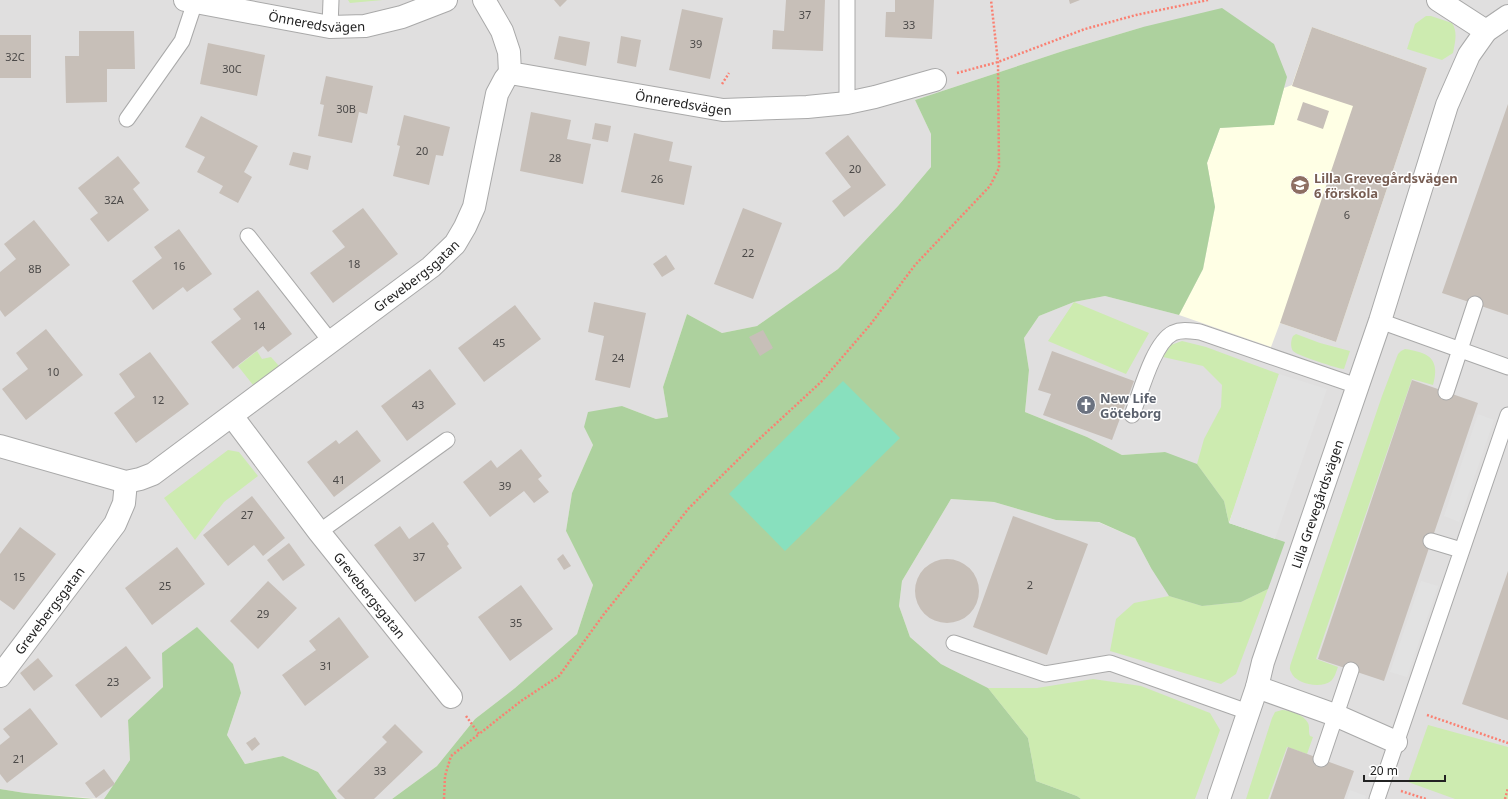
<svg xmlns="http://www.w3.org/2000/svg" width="1508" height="799" font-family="'Noto Sans',sans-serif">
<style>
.residential{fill:#e0dfdf}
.education{fill:#ffffe5}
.grass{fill:#cdebb0}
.forest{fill:#add19e}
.pitch{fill:#88e0be}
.parking{fill:#e2e2e2}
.building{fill:#c7bfb8}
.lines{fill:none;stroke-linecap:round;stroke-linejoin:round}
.lane-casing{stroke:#a9a9a9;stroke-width:17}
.street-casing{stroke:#a9a9a9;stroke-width:24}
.path{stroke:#fa8072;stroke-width:2.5;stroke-dasharray:2 2;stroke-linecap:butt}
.lane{stroke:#fff;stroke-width:15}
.street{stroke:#fff;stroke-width:22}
.labels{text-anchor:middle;stroke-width:3;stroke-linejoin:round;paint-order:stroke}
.number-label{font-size:11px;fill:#4b4948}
.street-label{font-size:13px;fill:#222;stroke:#fff}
.education-label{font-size:13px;font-weight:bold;fill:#785e54;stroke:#fff;text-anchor:start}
.worship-label{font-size:13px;font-weight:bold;fill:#5b616d;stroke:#fff;text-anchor:start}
</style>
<rect width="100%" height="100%" fill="#f2efe9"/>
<path class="residential" d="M0,0H1508V799H1081L988,688L941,664L910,637L899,606L902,581L951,499L994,502L1056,520L1098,522L1135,538L1151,568L1249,531L1165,452L1122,455L1087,437L1025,412L1029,370L1024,338L1039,316L1074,302L1105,296L1179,315L1203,269L1215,207L1143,27L1066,50L915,100L931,134V167L898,206L838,269L757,326L722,333L687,314L663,387L668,417L656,419L622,406L584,427L593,445L572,493L566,531L593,585L577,634L515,688L475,719L437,766L392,799H337L318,772L283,756L245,764L227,735L241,693L163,653V687L128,720L130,760L104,799L25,793L0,789Z"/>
<path class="education" d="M1312,27L1427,68L1336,342L1280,323L1271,347L1179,315L1203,269L1215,207L1207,163L1220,128L1274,124L1284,88L1292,85Z"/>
<path class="grass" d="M348,0H383L350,3Z
M1426,16H1431L1452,23C1458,32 1455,43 1453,53L1442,60L1407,49L1415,24Z
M1074,302L1149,333L1126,374L1048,341Z
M1296,334L1320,343L1350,351L1344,369C1339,369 1296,355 1293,351C1290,347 1291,340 1293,336Z
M1182,341L1206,347L1279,374L1229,523L1224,501L1197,464L1204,439L1221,407L1222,385L1203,366L1163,357L1171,345Z
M1405,349C1430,353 1440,359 1433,385L1412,379L1316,659L1338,667C1336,672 1335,677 1331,681C1321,689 1295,684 1291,672C1289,669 1290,666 1291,663L1382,396L1398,354L1401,351Z
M257,351L262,359L271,357L279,366L253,385L238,366Z
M228,450L239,452L258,476L224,502L195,540L164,498Z
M1268,589L1236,674L1221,684L1110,651L1116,619L1134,603L1169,596L1202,606L1241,602Z
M1093,679L1141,686L1210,713L1220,730L1195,799H1081L1077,796L1036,781L1028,738L988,688H1037Z
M1282,710C1290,710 1304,715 1308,723C1310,727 1308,732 1310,736L1313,737L1307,754L1287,747L1268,799H1246L1272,718L1275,712Z
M1428,725L1508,747V799H1455L1408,782Z"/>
<path class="forest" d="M1222,8L1274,44L1287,77L1274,125L1220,128L1207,163L1215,207L1203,269L1179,315L1105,296L1074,302L1039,316L1024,338L1029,370L1025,412L1087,437L1122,455L1165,452L1197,464L1224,501L1229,523L1285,542L1268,589L1241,602L1202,606L1169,596L1151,568L1135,538L1099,522L1056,520L994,502L951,499L902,581L899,606L910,637L941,664L988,688L1028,738L1036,781L1077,796L1081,799H392L437,766L475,719L515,688L577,634L593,585L566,531L572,493L593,445L584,427L588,412L622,406L656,419L668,417L663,387L687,314L722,333L757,326L838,269L898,206L931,167V134L915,100L1066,50L1143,27Z
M197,627L233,664L241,693L227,735L245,764L283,756L318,772L337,799H104L130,760L128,720L163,687L162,653Z
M0,789L25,793L94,799H0Z"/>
<path class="pitch" d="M843,381L900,438L785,551L729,494Z"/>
<path class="parking" d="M1279,374L1327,389L1275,539L1229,523Z
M1478,414L1494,420L1459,522L1444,516Z
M1421,581L1438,586L1407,677L1390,672Z
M1350,790L1366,796L1365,799H1347Z"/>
<path class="building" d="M554,0H567L560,7Z
M786,0H825L823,51L772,49L773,30L784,31Z
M895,0H934L932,39L885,37L886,12H895Z
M1069,0H1080L1070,4Z
M682,9L723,18L710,79L669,70Z
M1312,27L1427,68L1336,342L1280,323L1353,106L1292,86Z
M79,31H134L135,69H107V102L66,103L65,56H79Z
M0,35H31V78H0Z
M559,36L590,42L586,66L554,59Z
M621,36L641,40L636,67L617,63Z
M208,43L265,55L257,96L200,84Z
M326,76L373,86L367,114L359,112L352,143L318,136L324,105L320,104Z
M1303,102L1329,111L1323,129L1297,120Z
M1508,104V315L1442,293Z
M531,112L571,120L567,139L591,144L583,184L520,171Z
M404,115L450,127L443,156L436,155L429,185L393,176L400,146L397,145Z
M201,116L258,146L244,172L252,177L238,203L219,193L223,186L197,172L205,157L185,147Z
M595,123L611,126L608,142L592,139Z
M634,133L673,142L669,161L692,166L684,205L621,192Z
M848,135L886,185L844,217L832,201L851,187L825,153Z
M293,152L311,156L308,170L289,165Z
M118,156L140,183L133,189L149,210L108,242L90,219L98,213L78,188Z
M363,208L398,254L333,303L310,273L345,247L332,231Z
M743,208L782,223L753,299L714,284Z
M34,220L70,265L5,317L0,310V272L16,259L4,244Z
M179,229L212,274L187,292L183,287L153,310L132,281L162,258L154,247Z
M666,255L675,269L662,277L653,264Z
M258,290L292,334L268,352L263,346L233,369L211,342L241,319L233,309Z
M594,302L646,313L630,388L595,380L604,336L588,332Z
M515,305L541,339L484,382L458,348Z
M46,329L83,375L26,420L2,389L28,369L16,353Z
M763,330L773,348L760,356L749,337Z
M1052,351L1134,381L1112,440L1043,415L1051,394L1038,390Z
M150,352L189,404L136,443L114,413L135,397L119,374Z
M430,369L456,404L407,441L381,406Z
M1412,380L1478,403L1384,681L1318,659Z
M357,430L381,461L334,497L307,462L336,440L339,444Z
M521,449L542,476L538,479L549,492L534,503L524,491L490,517L463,482L491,460L497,468Z
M252,496L285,538L263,556L254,545L228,566L203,535Z
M1013,516L1088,544L1047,655L973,627Z
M433,522L449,544L447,546L462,568L415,602L374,545L400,526L409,539Z
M20,527L56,554L14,610L0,600V554Z
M289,543L305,565L283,581L267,560Z
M177,547L205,584L152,625L125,588Z
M563,554L571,566L564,570L557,559Z
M915 591a32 32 0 1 1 64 0a32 32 0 1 1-64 0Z
M1508,571V720L1462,704Z
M268,581L297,608L258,649L230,621Z
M521,585L553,629L510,661L478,617Z
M339,617L369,657L305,706L282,675L316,650L309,641Z
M126,646L151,678L101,718L75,685Z
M38,658L53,676L34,691L20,673Z
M30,708L58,744L7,783L0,774V745L10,737L3,729Z
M395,724L423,752L374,799H345L337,791L387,742L382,737Z
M255,737L260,744L252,751L246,743Z
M1288,747L1354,771L1344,799H1270Z
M104,769L115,784L96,798L85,783Z"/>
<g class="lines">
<defs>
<path id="lane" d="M330,27L331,0
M847,103V0
M127,119L182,41L195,2
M248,236L331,342
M1380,321L1508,367
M1446,392L1475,304
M1132,415C1140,395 1153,343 1173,333C1182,329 1191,331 1200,332L1357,386
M319,532L447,440
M1431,541L1461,550
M954,643L1045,674L1110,663L1248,712
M1321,759L1351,670
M1377,799L1508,415"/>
<g id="street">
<path id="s1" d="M185,0L330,27L365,26L402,17L446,0"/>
<path id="s2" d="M484,0L502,31L509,52L510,73L723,110L807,107L847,103L875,97L935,80"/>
<path d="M1438,0L1486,31L1508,16"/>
<path id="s3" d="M232,416L319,532L451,697"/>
<path id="s4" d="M0,446L126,482L140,479L153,474L431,267L455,244L465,227L474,207L497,94L505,79L510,73"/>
<path id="s5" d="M0,676L115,524L124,503L126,482"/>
<path d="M1257,687L1335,715L1396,742"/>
<path id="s6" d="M1219,799L1257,687L1263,662L1380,321L1447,105L1469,55L1486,31"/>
</g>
</defs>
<use href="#lane" class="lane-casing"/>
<use href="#street" class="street-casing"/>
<path class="path" d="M957,73L998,62L1085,29L1136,15L1208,0
M722,84L729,73
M1427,715L1508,743
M466,716L479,734L521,701L559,676L604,614L689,508L756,442L821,382L870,325L915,265L990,186L999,168L998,62L991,0
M1401,791L1426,799
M444,799L445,776L451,756L479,734
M1505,799L1508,788"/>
<use href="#lane" class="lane"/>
<use href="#street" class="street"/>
</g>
<defs>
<symbol id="school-disc" viewBox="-11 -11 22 22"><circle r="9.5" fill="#8d6e63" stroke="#fff"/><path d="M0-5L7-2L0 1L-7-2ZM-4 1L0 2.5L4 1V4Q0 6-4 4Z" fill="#fff"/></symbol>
<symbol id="church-disc" viewBox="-11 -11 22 22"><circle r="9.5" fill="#6b7280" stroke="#fff"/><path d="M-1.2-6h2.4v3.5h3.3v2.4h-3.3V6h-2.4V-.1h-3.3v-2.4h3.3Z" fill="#fff"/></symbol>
</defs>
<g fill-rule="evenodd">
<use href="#school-disc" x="1289" y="174" width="22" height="22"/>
<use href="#church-disc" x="1075" y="394" width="22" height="22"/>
</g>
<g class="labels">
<g class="number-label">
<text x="805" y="19">37</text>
<text x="909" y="29">33</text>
<text x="696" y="48">39</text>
<text x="15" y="61">32C</text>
<text x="232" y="73">30C</text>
<text x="346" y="113">30B</text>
<text x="422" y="155">20</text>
<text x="555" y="162">28</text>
<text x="855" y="173">20</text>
<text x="657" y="183">26</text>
<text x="114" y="204">32A</text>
<text x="1347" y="219">6</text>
<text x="748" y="257">22</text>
<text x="354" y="268">18</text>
<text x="179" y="270">16</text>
<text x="35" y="273">8B</text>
<text x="259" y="330">14</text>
<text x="499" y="347">45</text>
<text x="618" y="362">24</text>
<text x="53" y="376">10</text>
<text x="158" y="404">12</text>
<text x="418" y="409">43</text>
<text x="339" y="484">41</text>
<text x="505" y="490">39</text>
<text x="247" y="519">27</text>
<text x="419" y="561">37</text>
<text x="19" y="581">15</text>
<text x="1030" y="589">2</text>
<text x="165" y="590">25</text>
<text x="263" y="618">29</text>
<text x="516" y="627">35</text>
<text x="326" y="670">31</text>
<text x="113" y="686">23</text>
<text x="19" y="763">21</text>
<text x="380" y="775">33</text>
</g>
<g class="street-label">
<text dy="5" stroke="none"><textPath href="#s1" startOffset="134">Önneredsvägen</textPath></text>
<text dy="5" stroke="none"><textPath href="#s2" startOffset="255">Önneredsvägen</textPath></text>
<text dy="5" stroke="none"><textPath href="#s4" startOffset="489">Grevebergsgatan</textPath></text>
<text dy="5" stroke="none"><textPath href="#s6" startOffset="311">Lilla Grevegårdsvägen</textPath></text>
<text dy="5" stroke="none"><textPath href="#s3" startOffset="226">Grevebergsgatan</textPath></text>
<text dy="5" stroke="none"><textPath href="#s5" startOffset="82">Grevebergsgatan</textPath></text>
</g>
<g class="education-label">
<text x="1314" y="183">Lilla Grevegårdsvägen<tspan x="1314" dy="15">6 förskola</tspan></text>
</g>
<g class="worship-label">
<text x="1100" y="403">New Life<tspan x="1100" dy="15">Göteborg</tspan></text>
</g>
</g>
<path d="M1364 775v6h81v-6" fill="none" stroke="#222222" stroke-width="2"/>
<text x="1370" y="775" font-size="12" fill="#222222" stroke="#ffffff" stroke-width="3" paint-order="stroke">20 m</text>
</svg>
